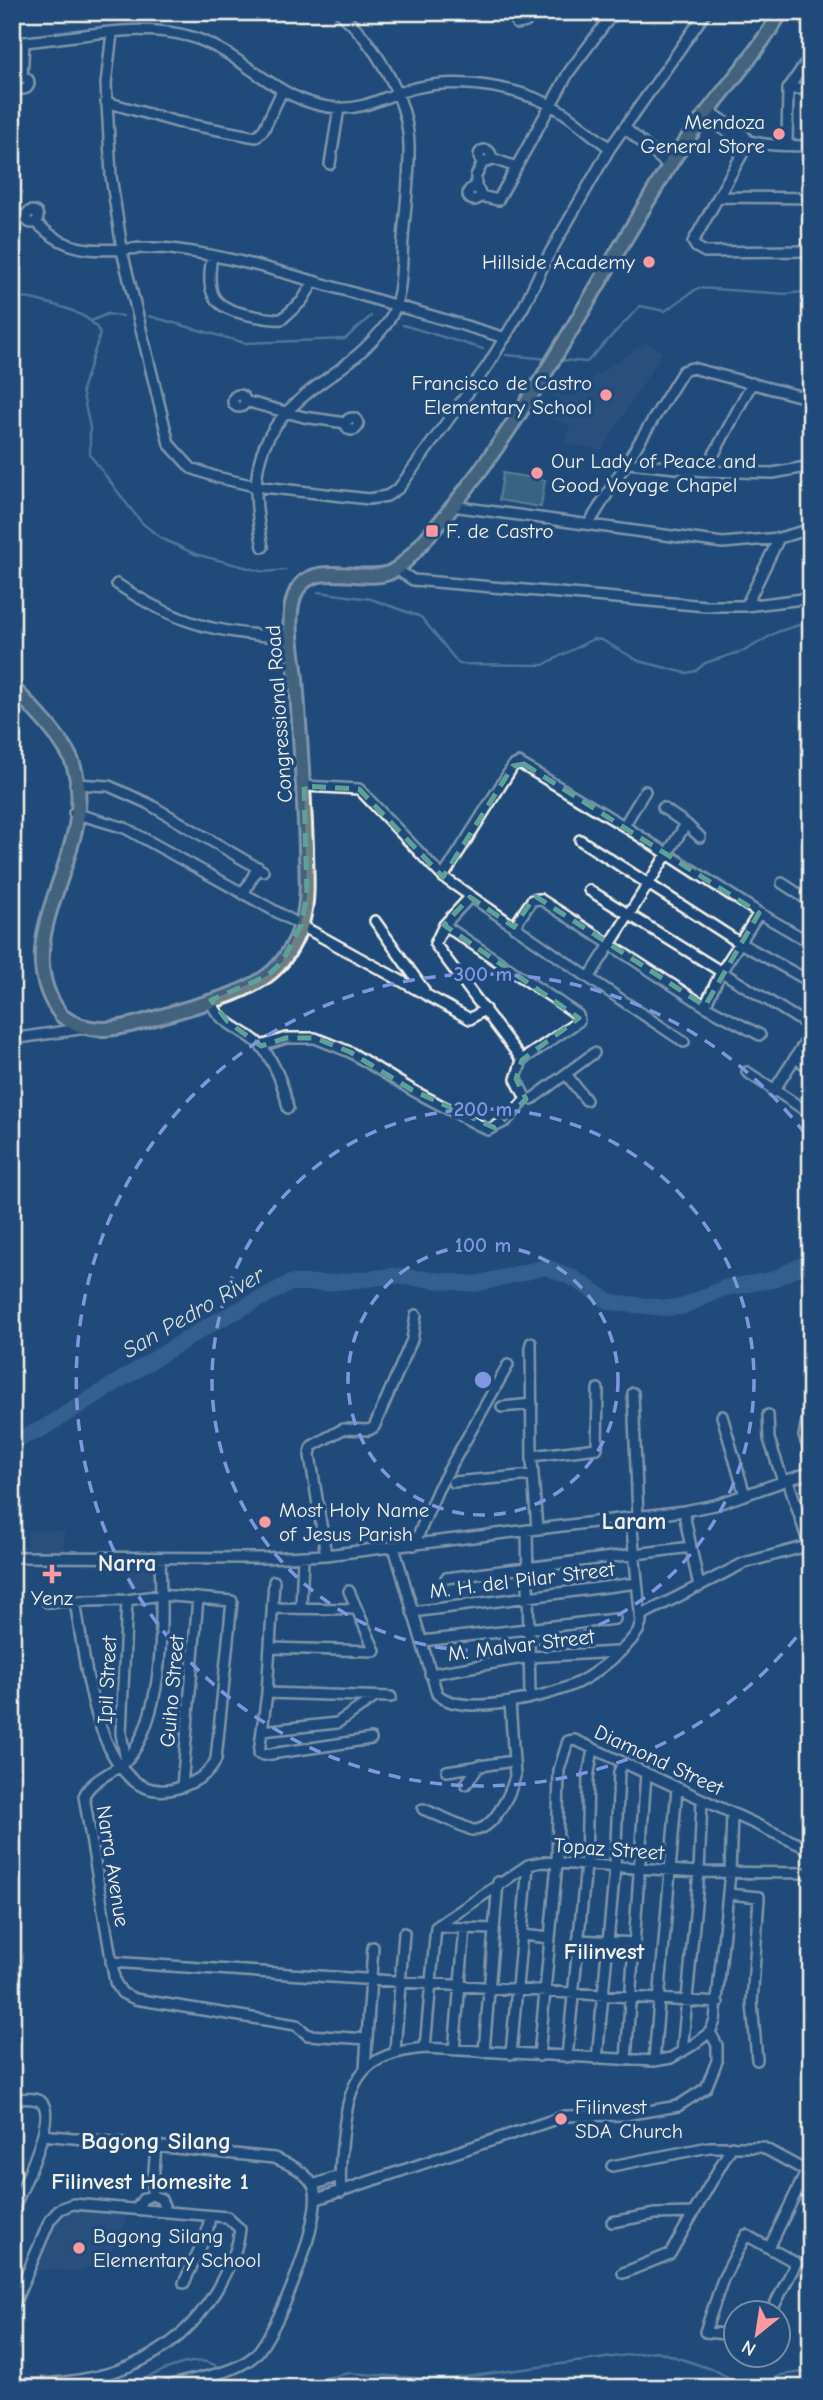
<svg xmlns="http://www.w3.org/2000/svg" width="823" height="2400" font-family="'Comic Neue',sans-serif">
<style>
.built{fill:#345481}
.green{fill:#55838c;stroke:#a4baba;stroke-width:2}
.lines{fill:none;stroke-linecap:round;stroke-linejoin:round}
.stream{stroke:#8da9bf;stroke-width:2.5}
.river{stroke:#4879a4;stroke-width:16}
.minor-casing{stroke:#f4f1e8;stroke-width:14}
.major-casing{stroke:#f4f1e8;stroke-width:18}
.minor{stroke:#1f4a7a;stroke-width:9}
.major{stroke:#6d7e84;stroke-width:12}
.marked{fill:none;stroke:#5fa199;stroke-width:5;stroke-dasharray:14 9;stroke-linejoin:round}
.ring{fill:none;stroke:#7e97df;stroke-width:3.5;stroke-dasharray:12 9}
.poi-dot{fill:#ff9aa2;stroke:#1f4a7a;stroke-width:2.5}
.labels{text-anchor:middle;stroke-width:7;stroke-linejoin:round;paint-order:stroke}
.poi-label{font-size:21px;fill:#f4f1e8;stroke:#1f4a7a;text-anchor:start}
.street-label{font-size:21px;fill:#f4f1e8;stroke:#1f4a7a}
.water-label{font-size:23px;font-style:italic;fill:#dadfde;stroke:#1f4a7a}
.neighbourhood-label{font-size:23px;font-weight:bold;fill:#f4f1e8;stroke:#1f4a7a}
.quarter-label{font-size:24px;font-weight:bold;fill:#f4f1e8;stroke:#1f4a7a}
.centre{fill:#7e97df;stroke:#1f4a7a;stroke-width:3.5}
.ring-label{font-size:21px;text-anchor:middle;font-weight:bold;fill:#7e97df;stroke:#1f4a7a;stroke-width:7;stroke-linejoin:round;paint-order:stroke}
</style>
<rect width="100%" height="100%" fill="#1f4a7a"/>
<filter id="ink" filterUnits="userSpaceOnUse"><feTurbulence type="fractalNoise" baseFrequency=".0143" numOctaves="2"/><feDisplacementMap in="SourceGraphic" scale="14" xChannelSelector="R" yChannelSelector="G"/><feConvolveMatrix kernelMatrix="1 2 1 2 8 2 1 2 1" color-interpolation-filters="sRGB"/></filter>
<g filter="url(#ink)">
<path class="built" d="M646,342L663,352L602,450L565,444L570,426L544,415L555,392L572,397L595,376Z
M64,1530V1555H27V1531Z
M154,1561L155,1588H127L126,1562Z
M88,2208L127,2215L119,2239L107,2257L82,2271L37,2270L53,2228L69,2210Z"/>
<path class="green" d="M503,473L545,480L541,507L499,500Z"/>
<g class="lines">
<path class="stream" d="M12,295C36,301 91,308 100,334L82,390L90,428V455L127,504L142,523L161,538L195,554L264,572L285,570
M149,316L245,343L345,339L371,316
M91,321L107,314L123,316
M403,325L483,349
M506,355L549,359
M560,360L587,362L640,306L665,311L698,288L786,294L811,291
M318,592L371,599L421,617L459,664L543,665L593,639L602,640L639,661L686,673L696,671L705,663L746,650L777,632L811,621
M235,2385L240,2388
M126,2388C146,2378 185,2357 207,2362C212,2363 218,2367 223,2370
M298,2388L316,2380L349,2373L443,2380L657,2351L714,2370L738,2382H770L781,2375L811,2371"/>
<path class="river" d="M12,1441L40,1430L206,1327L290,1283H327L394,1276L476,1284L546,1267L573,1278L610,1302L665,1308L682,1307L724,1288L772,1280L811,1261"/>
<defs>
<path id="minor" d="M494,12L515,16L525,14L526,22L517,24L515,16
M112,33L106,84L111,176L123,255L169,444L191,468L216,477L255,486L369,499L387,496L399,488L488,365L524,306L547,258L610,148L706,12
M12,43C71,40 134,20 192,37C246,54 277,104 338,108C366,110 388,94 415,88C460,77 525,87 564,113C580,124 594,137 610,148
M17 83a6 6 0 1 1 12 0a6 6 0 1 1-12 0Z
M22,77L24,43
M788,89H811
M106,102L177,122L256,137L264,129L282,91
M708,110L745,136L749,142
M702,117C749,146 756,145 811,146
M625,128L669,166
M749,142L693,242L696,247L705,252L811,251
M787,145L788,89L811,55
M479 156a6 6 0 1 1 12 0a6 6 0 1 1-12 0Z
M491,158L516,167
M330,164L339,108
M468 194a6 6 0 1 1 12 0a6 6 0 1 1-12 0Z
M476,188V176L483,162
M480,196L498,200L569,72L614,12
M720,197L811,198
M26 217a6 6 0 1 1 12 0a6 6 0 1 1-12 0Z
M36,222C78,266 119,243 171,249C230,256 289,274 347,291C399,307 452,321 505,338
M212,256C206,294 211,307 249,315C260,317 271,320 282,319L302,301L314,281
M752,383L705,471L773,473L811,466
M233 401a6 6 0 1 1 12 0a6 6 0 1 1-12 0Z
M245,401L304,417L346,423
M346 424a6 6 0 1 1 12 0a6 6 0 1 1-12 0Z
M628,463L705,471
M452,506L723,543L779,538L811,529
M590,522L683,371L692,368L811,399
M263,547C247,470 256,429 322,382C346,365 370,347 388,322C403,299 401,267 403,240C405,209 410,176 409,145C408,97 374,42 339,12
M396,569L413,580L706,606H746L811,598
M117,584C180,626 218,633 292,638
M746,606L779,538
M75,784L109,786L147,803L263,871
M304,786L359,789L443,877L589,978L686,824L663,808
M74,813L125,828L470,1019L485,1009
M686,824L700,837
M580,840L740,943L811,982
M443,877L513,766L519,763L624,826
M782,883L811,902
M589,890L811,1027
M243,894L258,867
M470,897L444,925L435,944L522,1060
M759,913L804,939L811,931
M375,921L424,990
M444,925L578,1015L579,1021L522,1060L516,1079L526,1099H532L594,1053
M514,927L532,900L540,899L705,1006L721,972L759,913L624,826L645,791
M589,978L684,1042
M211,1000C216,1024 248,1030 262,1047C275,1064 284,1087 288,1108
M705,1006L760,1035
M12,1039L86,1028
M261,1046L286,1038H315L350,1052L412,1090L488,1130L506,1121L526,1099
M795,1058L811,1068
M747,1072L811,1114
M566,1074L586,1100
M773,1092L811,1033
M531,1343L532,1461L537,1529
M808,1357L811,1380
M633,1393L638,1517
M811,1399L804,1436L811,1456
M502,1407L532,1404
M768,1415L769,1439L783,1481
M722,1416L745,1495
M532,1456L597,1448L598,1389
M453,1482L533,1475
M790,1486L809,1545
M685,1518L699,1587
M527,1530L530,1697
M414,1545L438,1489L508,1365
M394,1547L437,1694C463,1718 548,1697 577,1683C597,1673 626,1650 638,1631L641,1622L631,1519
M326,1555L310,1455L312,1446L343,1429L369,1430L374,1427L412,1340L416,1315
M12,1557L265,1558L326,1555L684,1511L715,1505L811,1472
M160,1558C162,1618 166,1702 132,1754C120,1772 93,1776 84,1796L115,1982L122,1993L135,1999L296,2025L308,2035L367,2039
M446,1578L691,1547
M274,1581L267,1693L259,1753L264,1755L371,1739
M47,1602L127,1600L161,1595L232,1601L216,1759C211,1774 193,1783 178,1788C95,1812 85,1651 75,1602
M273,1608L357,1609
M301,1608L303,1556
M412,1612L637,1583
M640,1616L744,1563L811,1545
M422,1641L615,1619
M271,1648L375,1651L349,1591
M430,1674L529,1657L616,1652
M267,1693L391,1697
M262,1731L337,1723L374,1698
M126,1761L121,1733L127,1600
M447,1771L513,1761
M466,1784L480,1765
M182,1787L198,1598
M423,1809L472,1830C493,1832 511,1793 515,1776L510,1702
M728,1894L759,1897L752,2003L757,2060
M436,1927L494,1929
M522,1935L550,1938
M578,1940L635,1943
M111,1962L718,2003
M425,2048L436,1927L528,1865L542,1862L699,1872L811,1873
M454,2050L465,1928
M395,2051L404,1933
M484,2052L498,1882
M682,2052L699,1872L702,1800
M511,2054L528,1865
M539,2056L557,1863L559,1770L568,1741L575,1740L811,1850
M567,2057L586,1865L588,1778L593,1749
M597,2059L615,1867L619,1772L623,1763
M626,2060L646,1773
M654,2061L677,1788
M365,2069L373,1947
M12,2099C21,2099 37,2096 43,2104C56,2121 20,2193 12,2212
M43,2135L274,2158C289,2164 304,2170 313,2185C327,2210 276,2338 253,2357C230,2376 190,2378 162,2388
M612,2166L709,2147H762L806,2171
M313,2185L339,2176
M341,2192C339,2173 341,2155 343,2137C349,2077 362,2054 425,2048L654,2061L671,2058L693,2045L710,2032L715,2021L730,1873L732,1814
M152,2195L156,2146
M152,2195L161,2199L166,2211
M317,2199L565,2116L625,2115L678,2106L706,2088L717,2061V2045L710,2032
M136,2209L143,2199L152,2195
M612,2222L655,2214L694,2213
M769,2248L811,2162
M623,2273L670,2254L732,2146
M184,2283L207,2233L210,2216
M12,2309L50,2220L60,2209L73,2204L227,2217L240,2229C238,2251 227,2270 217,2289C173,2366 95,2386 12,2384
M736,2335L705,2332L723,2279L746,2235L796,2263L771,2312
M598,2388L632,2385L650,2388"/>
<path id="major" d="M12,687C30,705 65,740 73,764C103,852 0,937 62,1016C94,1040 132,1025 165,1015C199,1004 244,996 272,972C287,959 298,938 303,919C309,896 306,871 306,848C304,791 300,735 296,679C294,653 284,614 297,590C314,560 362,583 389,573C400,568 408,559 416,550C520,435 589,294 671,163C703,111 751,64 781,12"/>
</defs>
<use href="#minor" class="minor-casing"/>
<use href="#major" class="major-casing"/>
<use href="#minor" class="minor"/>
<use href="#major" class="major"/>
</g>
</g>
<path d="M0 0H823V2400H0ZM524,764L759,913L705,1006L535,896L514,927L470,897L444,925L579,1018L522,1060L516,1079L526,1099L495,1128L412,1090L350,1052L315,1038H286L261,1046L228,1022L211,1000L267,976L282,962L301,925L307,896L304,786L359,789L443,877L513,766Z" fill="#1f4a7a" fill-opacity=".55" fill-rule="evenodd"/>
<path class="marked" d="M524,764L759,913L705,1006L535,896L514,927L470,897L444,925L579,1018L522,1060L516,1079L526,1099L495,1128L412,1090L350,1052L315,1038H286L261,1046L228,1022L211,1000L267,976L282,962L301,925L307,896L304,786L359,789L443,877L513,766Z"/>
<g class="ring">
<circle cx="483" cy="1380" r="135"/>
<circle cx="483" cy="1380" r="271"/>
<path d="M809 1621A406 406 0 1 1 809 1139"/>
</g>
<g class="poi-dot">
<circle cx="779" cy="134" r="7"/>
<circle cx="649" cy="262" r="7"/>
<circle cx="606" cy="395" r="7"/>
<circle cx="537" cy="473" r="7"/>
<rect x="425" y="524" width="14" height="14" rx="3.5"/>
<circle cx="265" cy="1522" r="7"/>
<path d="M48.5 1563.5h7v7h7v7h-7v7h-7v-7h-7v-7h7z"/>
<circle cx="561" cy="2119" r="7"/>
<circle cx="79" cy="2248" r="7"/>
</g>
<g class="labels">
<g class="poi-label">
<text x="765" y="129" text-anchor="end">Mendoza<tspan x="765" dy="24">General Store</tspan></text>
<text x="635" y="269" text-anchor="end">Hillside Academy</text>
<text x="592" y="390" text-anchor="end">Francisco de Castro<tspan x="592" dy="24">Elementary School</tspan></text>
<text x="551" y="468">Our Lady of Peace and<tspan x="551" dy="24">Good Voyage Chapel</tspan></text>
<text x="446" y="538">F. de Castro</text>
<text x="279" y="1517">Most Holy Name<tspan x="279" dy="24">of Jesus Parish</tspan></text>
<text x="52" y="1605" text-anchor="middle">Yenz</text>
<text x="575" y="2114">Filinvest<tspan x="575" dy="24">SDA Church</tspan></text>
<text x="93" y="2243">Bagong Silang<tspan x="93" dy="24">Elementary School</tspan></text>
</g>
<g class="street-label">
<text transform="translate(279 714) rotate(-94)" y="7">Congressional Road</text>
<text transform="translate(522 1580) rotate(-7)" y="7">M. H. del Pilar Street</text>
<text transform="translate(521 1645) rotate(-7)" y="7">M. Malvar Street</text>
<text transform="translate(107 1680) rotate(-87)" y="7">Ipil Street</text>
<text transform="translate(172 1691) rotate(-85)" y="7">Guiho Street</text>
<text transform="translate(659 1760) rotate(25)" y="7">Diamond Street</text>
<text transform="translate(609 1849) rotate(4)" y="7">Topaz Street</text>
<text transform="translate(113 1866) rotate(81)" y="7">Narra Avenue</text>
</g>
<g class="water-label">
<text transform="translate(193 1312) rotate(-30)" y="8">San Pedro River</text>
</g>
<g class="neighbourhood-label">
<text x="604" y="1959">Filinvest</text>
<text x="150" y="2189">Filinvest Homesite 1</text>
</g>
<g class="quarter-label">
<text x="634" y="1529">Laram</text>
<text x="127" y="1571">Narra</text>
<text x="156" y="2149">Bagong Silang</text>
</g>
</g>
<circle cx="483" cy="1380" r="10" class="centre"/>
<g class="ring-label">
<text x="483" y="981">300 m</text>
<text x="483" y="1116">200 m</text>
<text x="483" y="1252">100 m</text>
</g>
<rect width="823" height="2400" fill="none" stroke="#1f4a7a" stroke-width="42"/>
<rect x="21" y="21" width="781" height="2358" fill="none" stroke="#f4f1e8" stroke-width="2.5" filter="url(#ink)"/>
<g transform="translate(757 2334) rotate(210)"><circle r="33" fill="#1f4a7a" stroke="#748da6" stroke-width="2"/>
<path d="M0-5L12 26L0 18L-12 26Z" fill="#ff9aa2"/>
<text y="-10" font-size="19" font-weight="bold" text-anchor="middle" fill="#f4f1e8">N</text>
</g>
</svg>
